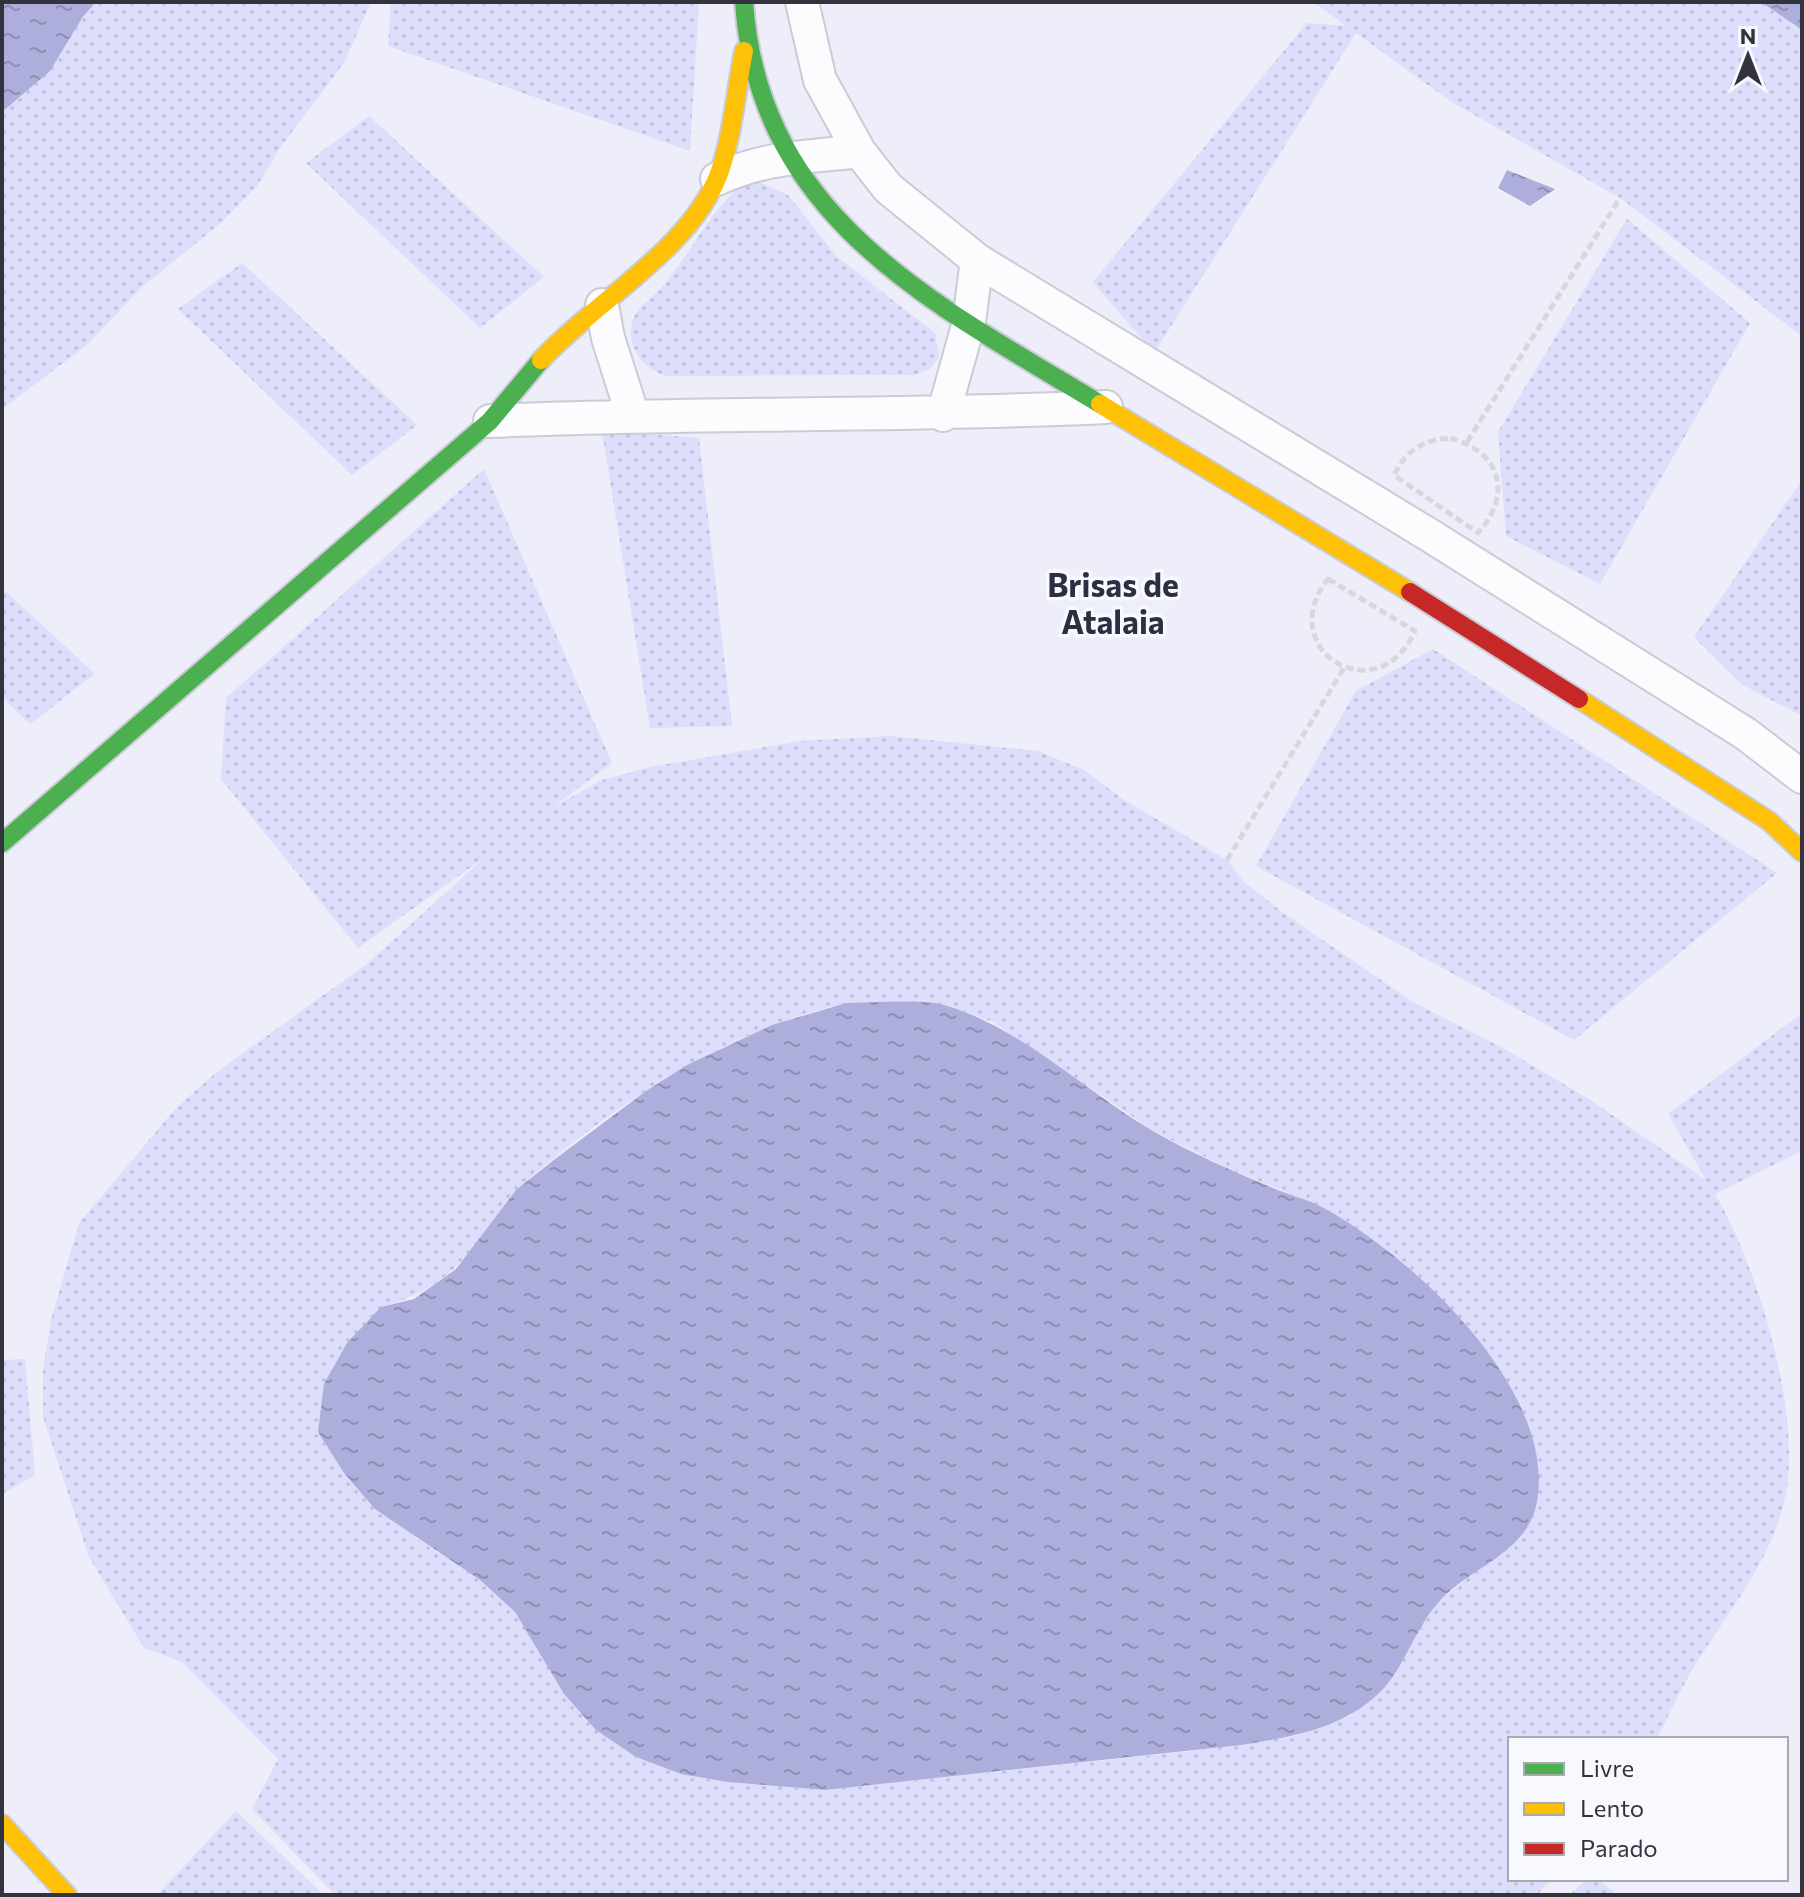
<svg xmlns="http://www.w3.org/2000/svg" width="1804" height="1897" font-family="Commissioner,sans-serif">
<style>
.grass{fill:url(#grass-dots);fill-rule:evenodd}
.water{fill:url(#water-ripples)}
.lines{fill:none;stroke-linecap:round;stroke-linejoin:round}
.street-casing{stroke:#cbcbd5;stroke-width:36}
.fast-casing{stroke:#cbcbd5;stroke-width:22}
.slow-casing{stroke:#cbcbd5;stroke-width:22}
.jam-casing{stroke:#cbcbd5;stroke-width:22}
.path{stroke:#d7d8db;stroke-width:5;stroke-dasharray:8 4;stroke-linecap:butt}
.street{stroke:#fcfcfe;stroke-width:32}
.fast{stroke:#4caf50;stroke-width:18}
.slow{stroke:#ffc107;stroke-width:18}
.jam{stroke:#c62828;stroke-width:18}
.labels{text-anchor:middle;stroke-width:7;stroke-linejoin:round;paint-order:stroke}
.district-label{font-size:32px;font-weight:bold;fill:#2d2e41;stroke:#f8f9fe}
</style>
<defs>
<pattern id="grass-dots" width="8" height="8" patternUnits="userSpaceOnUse" patternTransform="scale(2)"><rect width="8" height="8" fill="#dcdefb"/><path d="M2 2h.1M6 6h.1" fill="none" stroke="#bdbfd8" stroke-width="1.8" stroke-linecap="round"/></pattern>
<pattern id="water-ripples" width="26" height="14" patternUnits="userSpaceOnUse" patternTransform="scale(2)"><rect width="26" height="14" fill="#aeaedc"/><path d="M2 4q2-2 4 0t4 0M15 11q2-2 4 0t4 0" fill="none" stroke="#8e8eb4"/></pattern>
</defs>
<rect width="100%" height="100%" fill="#eeeefa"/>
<path class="grass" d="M96,2H371L344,63L282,145L257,186L222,222L141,288L88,344L2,409V112Z
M391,2H699L690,151L388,46Z
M1314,2H1761L1802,31V336L1620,198L1450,101L1356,33L1154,353L1093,282L1307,23L1346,26Z
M369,116L544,277L480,328L306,163Z
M747,183H761L788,195L836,256L935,333L939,357L930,369L914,375L665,376C643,367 627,349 632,324C635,307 652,299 662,287C685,262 721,193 747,183Z
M1627,219L1750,323L1600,584L1506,536L1498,432Z
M242,263L417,425L352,475L178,309Z
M602,431L699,438L732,726L650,728Z
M484,469L612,763L553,807L602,780L650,767L800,741L890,736L1038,751L1084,770L1124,800L1227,860L1243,881L1282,912L1413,1002L1503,1048L1589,1099L1706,1180L1668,1114L1802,1013V1151L1715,1194C1757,1266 1803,1414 1785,1498C1771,1565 1720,1621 1687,1679C1676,1699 1667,1719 1657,1739H1510V1879H1551L1537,1895H335L252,1809L278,1759L182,1662L144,1648L89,1557L43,1417V1370L51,1320L79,1223L177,1107L217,1072L368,963L485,857L358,948L221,779L226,698ZM846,1003L946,1005L993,1022L1155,1132L1230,1169L1322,1207L1407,1265L1475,1572L1439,1601L1409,1643L1386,1686L1349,1717L1291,1737L1191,1751L825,1790L728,1782L540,1651L515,1612L480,1580L413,1536L381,1307C430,1294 457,1271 487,1231C498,1217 506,1199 520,1187C613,1105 724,1031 846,1003Z
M1802,480V716L1743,685L1694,637Z
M2,588L95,674L30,724L2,697Z
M1433,649L1777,873L1574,1040L1256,866L1356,691Z
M25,1359L35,1475L2,1494V1360Z
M236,1811L324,1895H157Z
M1588,1879H1598L1617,1895H1569Z"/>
<path class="water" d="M2,2H96L82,18L50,71L2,112Z
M1761,2H1802V31L1799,28Z
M1507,170L1555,189L1530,206L1498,188Z
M846,1003C875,1003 924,998 951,1007C1027,1032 1085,1091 1153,1131C1191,1153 1233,1171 1273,1188C1289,1195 1307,1199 1322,1207C1411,1255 1557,1389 1537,1502C1527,1555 1468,1567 1438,1603C1416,1628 1405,1664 1385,1687C1348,1728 1292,1737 1241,1745L825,1790L728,1782L681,1774L636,1757L596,1730L564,1694L515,1612L480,1580L375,1509L344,1473L318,1432L324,1384L347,1343L381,1307L414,1299L456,1269L516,1190L555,1159L646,1091L687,1065L772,1025Z"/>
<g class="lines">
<defs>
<path id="street" d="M802,2L820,80L859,151L888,188L977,260L1426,533L1746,734L1802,777
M717,179C764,157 808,157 859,151
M602,305L608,338L633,416
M943,415L969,322L977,260
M490,421C695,412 901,417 1106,407"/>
<path id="fast" d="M744,2C759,219 934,303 1100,404
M2,843L490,421L541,360"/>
<path id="slow" d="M541,360C595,301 692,249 720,171C733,133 736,90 744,51
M1100,404L1410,592
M1579,699L1769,821L1802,852
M2,1824L67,1895"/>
<path id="jam" d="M1410,592L1579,699"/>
</defs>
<use href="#street" class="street-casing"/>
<use href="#fast" class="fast-casing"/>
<use href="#slow" class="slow-casing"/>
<use href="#jam" class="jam-casing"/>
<path class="path" d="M1450,438C1501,452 1513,494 1478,533L1394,475C1407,450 1422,440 1450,438Z
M1467,442L1620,198
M1328,579L1415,631C1378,714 1272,650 1328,579Z
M1227,860L1344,668"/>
<use href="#street" class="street"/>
<use href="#fast" class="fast"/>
<use href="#slow" class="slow"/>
<use href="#jam" class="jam"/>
</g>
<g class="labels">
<g class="district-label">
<text x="1113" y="597">Brisas de<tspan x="1113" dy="37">Atalaia</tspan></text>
</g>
</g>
<rect width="1804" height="1897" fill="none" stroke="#32333c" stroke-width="8"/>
<rect x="1508" y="1737" width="280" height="144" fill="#f8f9fe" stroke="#a9aab0" stroke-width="2"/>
<rect x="1524" y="1763" width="40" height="12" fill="#4caf50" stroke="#a9aab0" stroke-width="2"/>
<text x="1580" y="1777" font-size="24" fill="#32333c">Livre</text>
<rect x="1524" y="1803" width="40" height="12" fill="#ffc107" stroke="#a9aab0" stroke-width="2"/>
<text x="1580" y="1817" font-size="24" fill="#32333c">Lento</text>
<rect x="1524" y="1843" width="40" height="12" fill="#c62828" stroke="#a9aab0" stroke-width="2"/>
<text x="1580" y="1857" font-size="24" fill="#32333c">Parado</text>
<g transform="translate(1748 56)" stroke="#f8f9fe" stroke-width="6" paint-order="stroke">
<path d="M0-6L14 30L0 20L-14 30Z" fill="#32333c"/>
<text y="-12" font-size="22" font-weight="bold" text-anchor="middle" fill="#32333c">N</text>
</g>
</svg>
